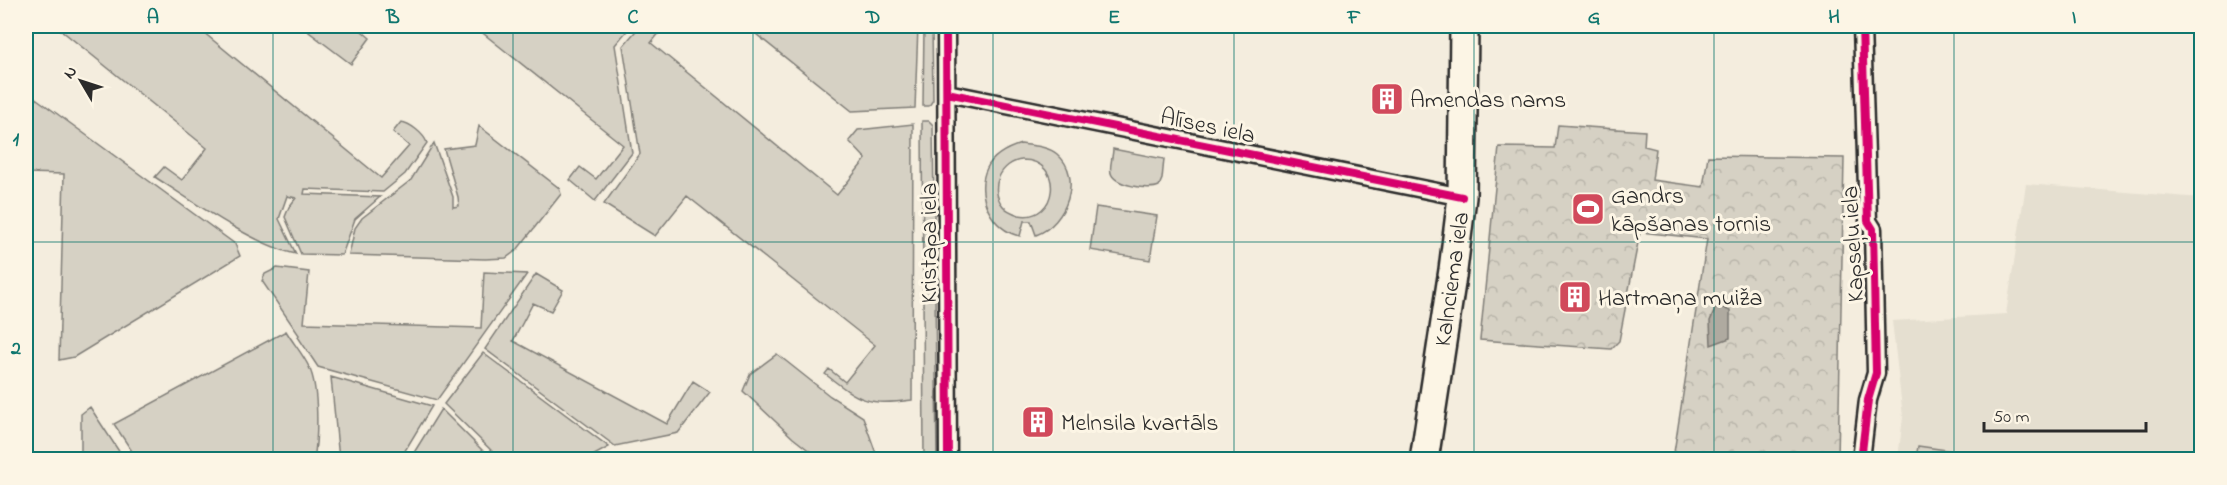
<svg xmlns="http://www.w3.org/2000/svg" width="2227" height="485" font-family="'Indie Flower',sans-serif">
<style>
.built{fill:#e5dfd0}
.green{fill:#d6d1c4;stroke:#807e78;stroke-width:1.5;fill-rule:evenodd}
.park{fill:url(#park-crowns);stroke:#807e78;stroke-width:1.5}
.water{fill:#afaaa0;stroke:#7a7771;stroke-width:1.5}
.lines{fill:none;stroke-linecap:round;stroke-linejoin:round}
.minor-casing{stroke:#2b2b2b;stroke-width:21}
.primary-casing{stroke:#2b2b2b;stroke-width:32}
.minor{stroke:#fcf5e5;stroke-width:16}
.primary{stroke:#fcf5e5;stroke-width:27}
.cycleway-casing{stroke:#fcf5e5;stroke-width:11}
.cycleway{stroke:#d6006c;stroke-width:8}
.grid{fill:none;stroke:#0f766e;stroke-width:1.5;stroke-opacity:0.55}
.labels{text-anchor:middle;stroke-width:6;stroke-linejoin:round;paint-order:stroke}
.poi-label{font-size:24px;fill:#2b2b2b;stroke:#fcf5e5;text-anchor:start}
.street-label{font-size:24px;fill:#2b2b2b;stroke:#fcf5e5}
.neatline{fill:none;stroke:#0f766e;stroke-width:2}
.grid-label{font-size:20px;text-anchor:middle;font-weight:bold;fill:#0f766e}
</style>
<defs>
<pattern id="park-crowns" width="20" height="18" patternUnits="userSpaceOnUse" patternTransform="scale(1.5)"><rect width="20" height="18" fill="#d6d1c4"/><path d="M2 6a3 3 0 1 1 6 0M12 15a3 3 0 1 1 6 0" fill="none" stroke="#b8b4a9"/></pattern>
</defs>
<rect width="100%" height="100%" fill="#f4edde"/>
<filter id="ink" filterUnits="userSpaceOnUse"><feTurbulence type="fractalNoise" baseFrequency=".0167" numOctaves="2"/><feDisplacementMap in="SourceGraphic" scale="12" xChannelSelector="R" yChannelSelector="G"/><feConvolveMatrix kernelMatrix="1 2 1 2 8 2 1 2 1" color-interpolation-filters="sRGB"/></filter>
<g filter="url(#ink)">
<path class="built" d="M2026,184L2201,198V459H1898L1903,417L1892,321L2006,314Z"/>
<path class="green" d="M56,26H198L197,27L381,178L409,146L393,132L401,122C410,123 424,134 427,143L405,174L383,192L305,189L304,194L380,197L355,219L342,255L301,254L285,217L289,207L296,198L287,196L279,219L296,254C254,245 192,201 155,177L164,167L182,180L207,148Z
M301,26H356L370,38L351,64Z
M474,26H631L615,45L632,153L595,201L570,180L580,167L596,179L623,145Z
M640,26H665L651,43L837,195L866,159L849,141L858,130L913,124L912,400C867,406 860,401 825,374L829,369L845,382L875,345L687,196L655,236L604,204L640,154L623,46Z
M746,26H918L915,108L852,111Z
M924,26H932L933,100L929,106H923Z
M26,91L235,244L240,256L74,357L59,360L64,174L26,173Z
M922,121H929L933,125L937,460L924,459Z
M479,126L559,188L561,194L517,250L506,258L485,259L349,255L355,228L362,218L411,180L434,143L453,197V207L459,206L458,197L444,149L475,145Z
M1021,144C1033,146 1048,146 1057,154C1084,177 1066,224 1036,235L1031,221H1024L1020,236C992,231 974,194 987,168C994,154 1008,148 1021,144ZM1022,160C1066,160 1057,223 1019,215C1013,213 1007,211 1003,206C988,188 1001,162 1022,160Z
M1113,149L1164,159L1162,179L1159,186C1149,191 1114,185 1111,173C1109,167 1113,156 1113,149Z
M1096,207L1157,216L1150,260L1090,250Z
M277,268L309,272L304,323L481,328L484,272L527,274L437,400L318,367L298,337L299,335L262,281L265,274Z
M536,274L563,290L551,311L533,303L513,341L667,424L693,381L710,392L678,433L615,446L485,349Z
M286,331C293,343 303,354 309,367C319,387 318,437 314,459H137L114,424Z
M483,353L609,447L587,459H500L444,404Z
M777,354L830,396L863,417L878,459H820L793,438L743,391L750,374Z
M331,377L432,406L400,459H339Z
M90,407L124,459H81V414Z
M441,409L491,459H410Z
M1918,446L1967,453L1966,459H1916Z"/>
<path class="park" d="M1558,125L1645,131L1644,146L1656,149L1652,180L1703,187L1708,156L1844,158L1838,459H1673L1707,239L1640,232L1619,341L1611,349L1480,340L1499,147L1555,148Z"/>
<path class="water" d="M1717,305L1730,311V338L1711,345L1710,321Z"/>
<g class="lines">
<defs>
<path id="minor" d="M946,26L948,460
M947,93L1462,197
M1861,460L1868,400L1876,373L1873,229L1868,221L1862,26"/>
<path id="primary" d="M1424,460L1453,270L1462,197L1464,26"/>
</defs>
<use href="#minor" class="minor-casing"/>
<use href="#primary" class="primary-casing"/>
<use href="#minor" class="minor"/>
<use href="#primary" class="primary"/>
<defs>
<path id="cycleway" d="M946,26L948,460
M947,93L1462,197
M1861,460L1868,400L1876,373L1873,229L1868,221L1862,26"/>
</defs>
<use href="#cycleway" class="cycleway-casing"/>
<use href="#cycleway" class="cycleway"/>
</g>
</g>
<path class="grid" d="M273,26V460M513,26V460M753,26V460M993,26V460M1234,26V460M1474,26V460M1714,26V460M1954,26V460M26,242H2202"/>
<defs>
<symbol id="building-square" viewBox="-11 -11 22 22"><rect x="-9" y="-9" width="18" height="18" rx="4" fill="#d1495b" stroke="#fcf5e5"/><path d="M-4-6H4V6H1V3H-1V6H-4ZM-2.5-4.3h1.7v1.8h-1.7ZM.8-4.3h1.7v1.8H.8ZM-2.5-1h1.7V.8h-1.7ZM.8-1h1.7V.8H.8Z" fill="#fff"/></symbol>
<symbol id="stadium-square" viewBox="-11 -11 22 22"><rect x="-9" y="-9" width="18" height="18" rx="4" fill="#d1495b" stroke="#fcf5e5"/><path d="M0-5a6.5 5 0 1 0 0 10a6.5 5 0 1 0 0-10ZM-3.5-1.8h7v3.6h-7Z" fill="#fff"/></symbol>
</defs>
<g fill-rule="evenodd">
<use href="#building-square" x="1368" y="80" width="38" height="38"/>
<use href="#stadium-square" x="1569" y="190" width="38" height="38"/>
<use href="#building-square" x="1556" y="278" width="38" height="38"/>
<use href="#building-square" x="1019" y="403" width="38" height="38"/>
</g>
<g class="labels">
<g class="poi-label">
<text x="1410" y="107">Amendas nams</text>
<text x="1611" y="203">Gandrs<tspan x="1611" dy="28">kāpšanas tornis</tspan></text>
<text x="1598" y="305">Hartmaņa muiža</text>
<text x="1061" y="430">Melnsila kvartāls</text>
</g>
<g class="street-label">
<text transform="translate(1208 125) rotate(12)" y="8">Alīses iela</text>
<text transform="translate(928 243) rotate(-90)" y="8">Kristapa iela</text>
<text transform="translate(1852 244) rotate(-93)" y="8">Kapseļu iela</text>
<text transform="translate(1451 279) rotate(-82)" y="8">Kalnciema iela</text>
</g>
</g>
<rect width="2227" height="485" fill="none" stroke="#fcf5e5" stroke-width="66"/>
<g transform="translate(81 81) rotate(309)" stroke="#fcf5e5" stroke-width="4.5" paint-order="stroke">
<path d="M0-4.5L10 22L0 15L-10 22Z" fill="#2b2b2b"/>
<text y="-9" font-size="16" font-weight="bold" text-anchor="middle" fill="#2b2b2b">N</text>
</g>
<path d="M1984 422v9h162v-9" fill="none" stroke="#2b2b2b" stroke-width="3"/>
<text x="1993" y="422" font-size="18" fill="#2b2b2b" stroke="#fcf5e5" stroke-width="4.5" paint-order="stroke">50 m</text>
<rect x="33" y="33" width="2161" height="419" class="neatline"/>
<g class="grid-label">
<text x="153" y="23">A</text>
<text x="393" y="23">B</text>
<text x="633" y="23">C</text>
<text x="873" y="23">D</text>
<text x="1114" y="23">E</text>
<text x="1354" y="23">F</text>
<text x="1594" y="23">G</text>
<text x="1834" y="23">H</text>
<text x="2074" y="23">I</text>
<text x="16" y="145">1</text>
<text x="16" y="354">2</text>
</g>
</svg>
